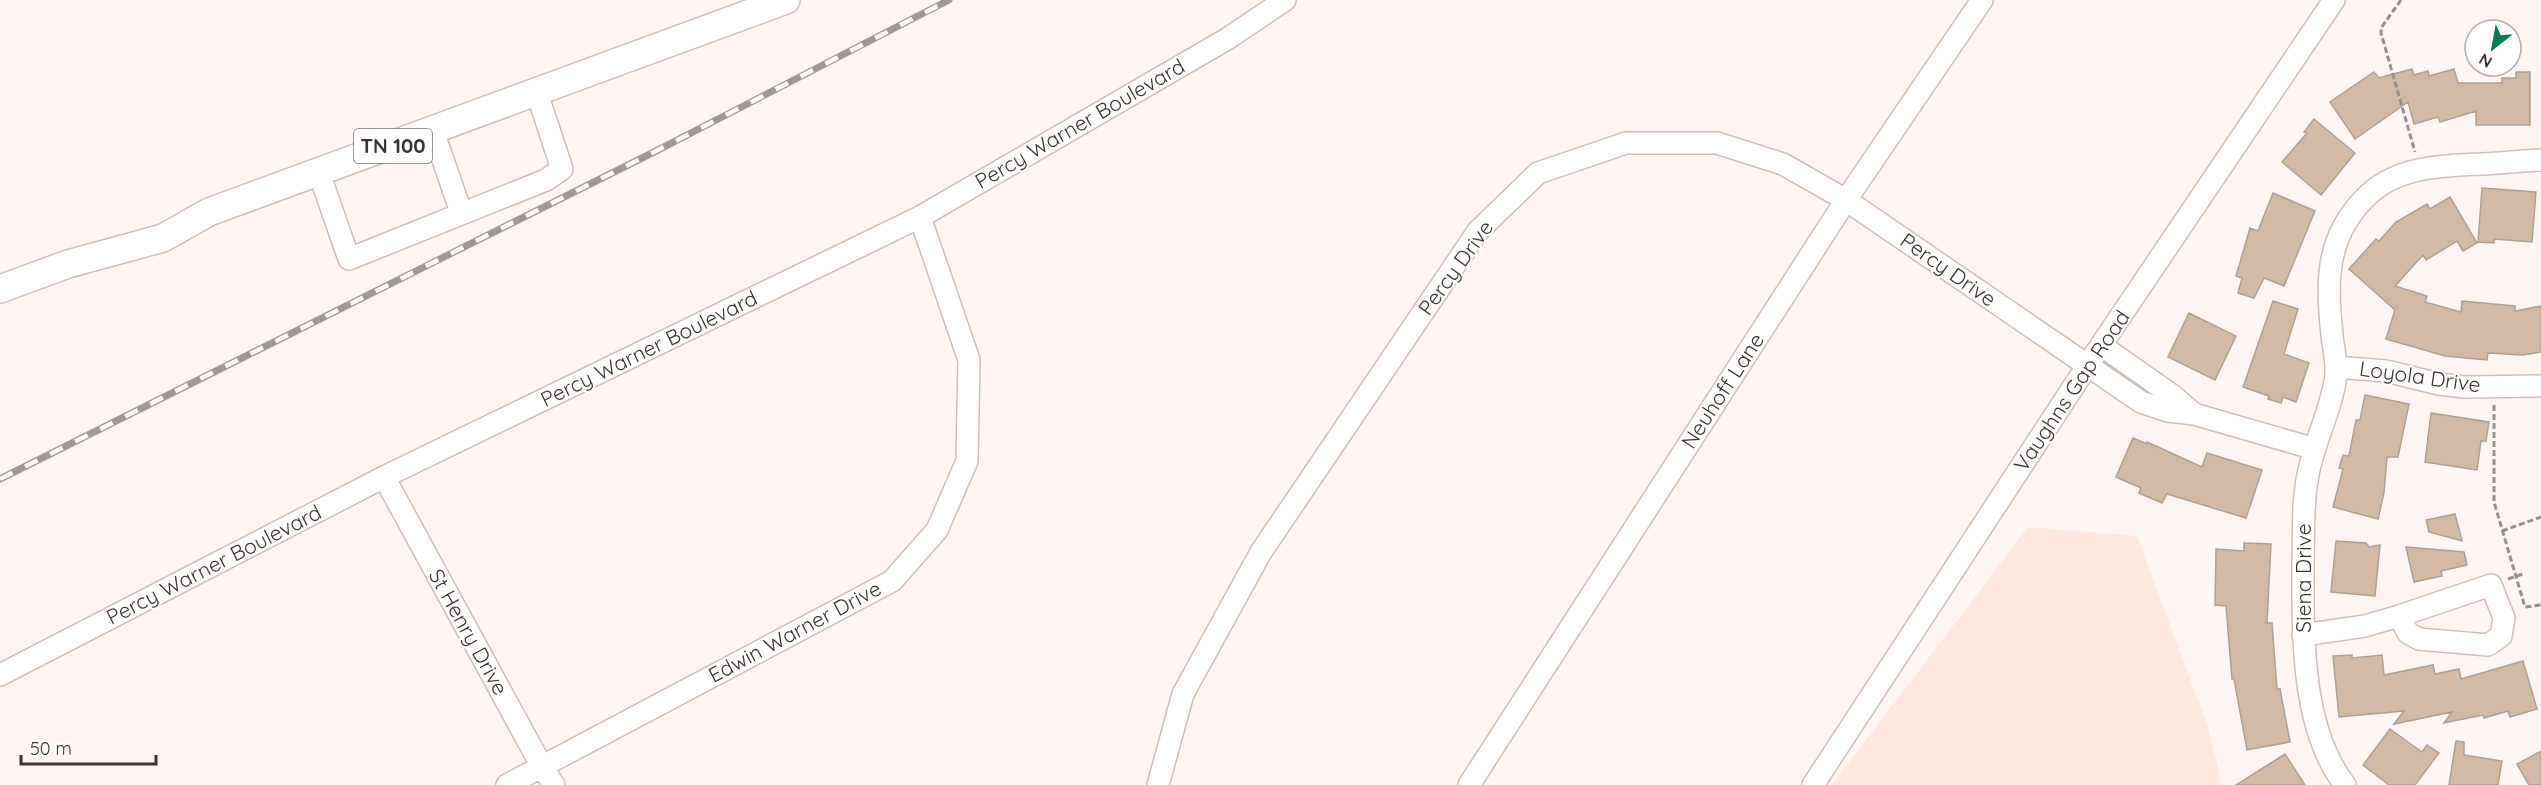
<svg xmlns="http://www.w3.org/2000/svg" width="2541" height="785" font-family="Quicksand,sans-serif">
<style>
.built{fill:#ffe7e0}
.building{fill:#d3b9a3;stroke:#ae9f93;stroke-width:1.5}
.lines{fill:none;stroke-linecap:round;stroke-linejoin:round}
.minor-casing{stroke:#d1bdb7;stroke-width:24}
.major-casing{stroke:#d1bdb7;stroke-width:30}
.path{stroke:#978f8c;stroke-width:3;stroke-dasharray:6 3;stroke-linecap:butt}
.minor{stroke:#fff;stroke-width:21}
.major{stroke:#fff;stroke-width:27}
.rail-casing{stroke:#a19896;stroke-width:7}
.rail{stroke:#fff;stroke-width:4.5;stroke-dasharray:14;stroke-linecap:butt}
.labels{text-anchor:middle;stroke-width:4.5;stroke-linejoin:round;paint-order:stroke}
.shield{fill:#fff;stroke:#76706e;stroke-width:1.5}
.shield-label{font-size:20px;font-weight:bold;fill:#3b3330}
.street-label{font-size:21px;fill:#3b3330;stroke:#fff}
</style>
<rect width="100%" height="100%" fill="#fff6f4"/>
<path class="built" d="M2028,527L2137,536L2209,730L2222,785H1832Z"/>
<path class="building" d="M2412,69L2414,75L2428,71L2429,76L2454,69L2458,83H2502V78H2516V72H2530V125H2476V111L2440,122L2438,117L2414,124L2408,102L2355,139L2330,102L2374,72L2379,78Z
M2314,119L2355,153L2321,195L2282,162L2307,133L2304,132Z
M2482,188L2536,192L2532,242L2494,239V243L2478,242Z
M2273,193L2315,211L2284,286L2264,278L2254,298L2238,293L2242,278L2236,276L2250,228L2258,231Z
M2450,197L2477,243L2463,251L2457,241L2426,260L2423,255L2395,286L2427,296L2425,302L2461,312L2462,301L2515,306V311L2541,306V352L2523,355L2488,353L2487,360L2445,356L2386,339L2395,310L2349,269L2376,239L2379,241L2396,222L2427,204L2430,209Z
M2273,301L2298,309L2284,354L2309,363L2296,402L2283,397L2281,403L2268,399L2269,396L2243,387Z
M2189,313L2236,336L2215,380L2168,357Z
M2365,395L2409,404L2398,457H2387L2384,493L2378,519L2333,507L2343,469L2339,468L2343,455L2349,456L2356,420H2360Z
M2431,413L2489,422L2486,441H2481L2477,470L2425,462Z
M2133,438L2147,444V442L2202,467L2207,453L2262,470L2246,518L2167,494L2162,503L2139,493L2141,488L2116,477Z
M2455,514L2462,541L2429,532L2426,520Z
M2336,541L2366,543L2369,547L2380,545L2375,596L2331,592Z
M2244,543L2271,544L2267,623H2272L2277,689H2280L2290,742L2247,750L2234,679H2232L2226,606L2215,605L2216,549L2244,551Z
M2406,547L2464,552L2467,565L2441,571L2442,576L2414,582Z
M2352,655V658L2382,655L2384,675L2433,665L2435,674L2459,669L2461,679L2523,661L2537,709L2510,717L2508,711L2484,718L2483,715L2444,723L2452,712L2394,724L2404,711L2339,717L2333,656Z
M2390,729L2422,752L2427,745L2439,753L2415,785H2389L2363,765Z
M2456,741L2464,742V755L2502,761L2498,785H2449Z
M2541,751V785H2529L2517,764Z
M2285,754L2305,785H2236Z"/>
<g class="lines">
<defs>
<path id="minor" d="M433,131L461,212
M319,173L349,259L546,180L562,169L537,93
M2336,367L2386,371L2439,384L2464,387L2541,386
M2194,414L2315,449
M384,477L541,765L554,785
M2303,635L2365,626L2399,616L2408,633L2419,639L2488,645L2501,636L2504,618L2491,585L2399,616
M0,675L384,477L920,217L1227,39L1285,0
M507,785L892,581L937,530L967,461L969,360L920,217
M1158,785L1183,694L1261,552L1478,231L1538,173L1626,143H1717L1783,164L1846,200L2141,402L2168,411L2194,414L2172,395L2102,346
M1469,785L1846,200L1982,0
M1813,785L2087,366L2334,0
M2345,785C2300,727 2303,631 2303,561C2304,533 2302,504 2308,475C2314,441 2332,409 2336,375C2337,361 2333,348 2332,334C2326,283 2326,238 2364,199C2395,166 2440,166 2482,164C2502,163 2521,161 2541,160"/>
<path id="major" d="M0,289L68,264L163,238L209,212L786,0"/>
</defs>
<use href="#minor" class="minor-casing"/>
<use href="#major" class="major-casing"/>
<path class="path" d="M2401,0L2381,28V33L2415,152
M2494,405V502L2525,607L2541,605
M2502,531L2541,517
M2508,579L2523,574"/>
<use href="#minor" class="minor"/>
<use href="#major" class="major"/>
<defs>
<path id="rail" d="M0,479L658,150L949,0"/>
</defs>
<use href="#rail" class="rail-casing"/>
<use href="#rail" class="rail"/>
</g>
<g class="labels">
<rect class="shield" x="354" y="129" width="78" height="34" rx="4.5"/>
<g class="shield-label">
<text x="393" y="153">TN 100</text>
</g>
<g class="street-label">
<text transform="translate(1080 124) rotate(-30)" y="7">Percy Warner Boulevard</text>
<text transform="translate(1456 268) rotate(-54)" y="7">Percy Drive</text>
<text transform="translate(1948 270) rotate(35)" y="7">Percy Drive</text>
<text transform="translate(649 349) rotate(-26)" y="7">Percy Warner Boulevard</text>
<text transform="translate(2420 377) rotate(8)" y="7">Loyola Drive</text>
<text transform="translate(1723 391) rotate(-57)" y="7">Neuhoff Lane</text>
<text transform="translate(2072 391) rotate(-56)" y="7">Vaughns Gap Road</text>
<text transform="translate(214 565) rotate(-27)" y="7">Percy Warner Boulevard</text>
<text transform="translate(2304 578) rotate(-90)" y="7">Siena Drive</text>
<text transform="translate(468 632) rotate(61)" y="7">St Henry Drive</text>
<text transform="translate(795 632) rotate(-28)" y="7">Edwin Warner Drive</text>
</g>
</g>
<g transform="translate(2493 48) rotate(211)"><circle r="28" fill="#ffffff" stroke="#b1adac" stroke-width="1.5"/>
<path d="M0-4.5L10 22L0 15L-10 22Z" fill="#077955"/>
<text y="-9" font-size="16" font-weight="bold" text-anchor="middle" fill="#3b3330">N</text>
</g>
<path d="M21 755v9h135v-9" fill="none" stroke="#3b3330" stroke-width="3"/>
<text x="30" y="755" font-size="18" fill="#3b3330" stroke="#ffffff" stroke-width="4.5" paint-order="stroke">50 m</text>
</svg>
